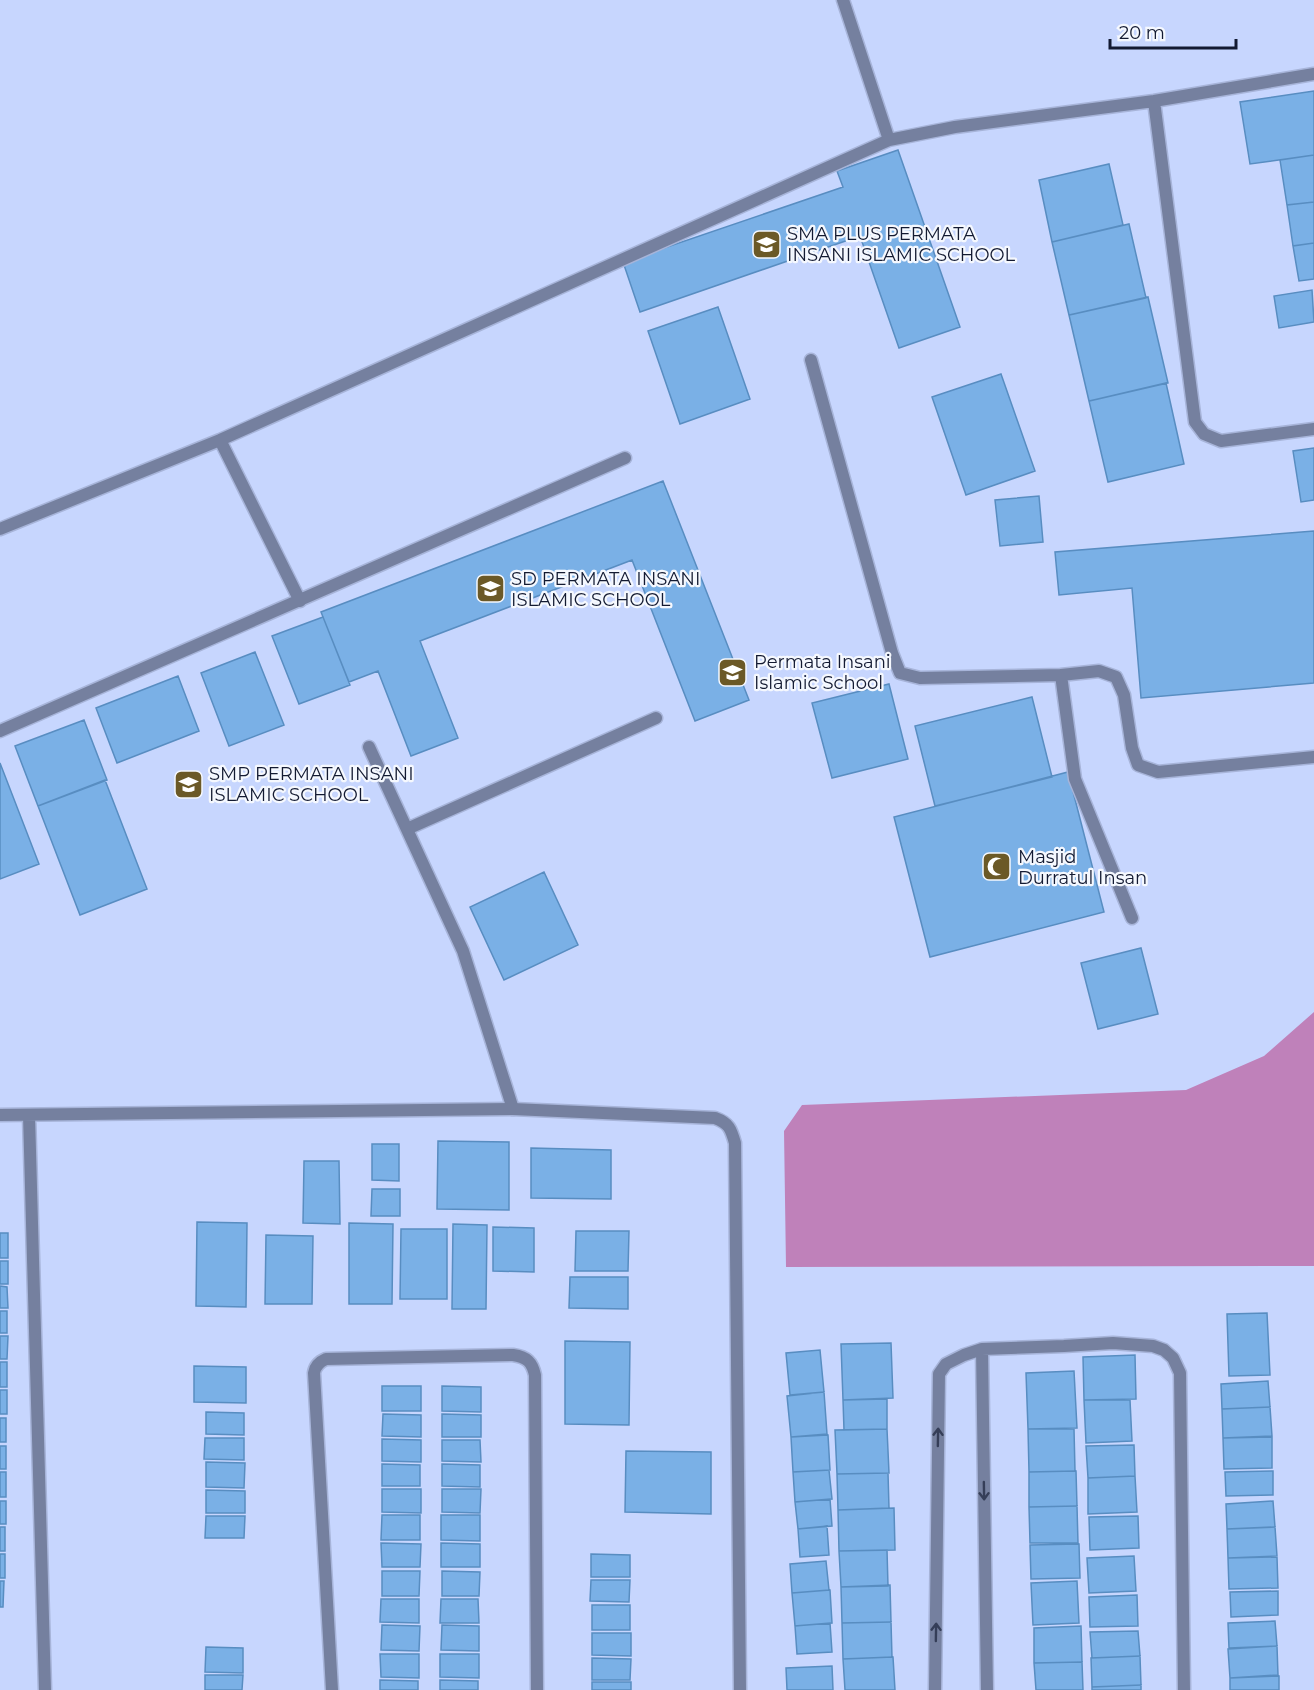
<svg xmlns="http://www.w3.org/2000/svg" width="1314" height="1690" font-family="Montserrat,sans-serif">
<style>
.water{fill:#bf81ba}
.building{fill:#7ab0e6;stroke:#588dc1;stroke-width:1.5}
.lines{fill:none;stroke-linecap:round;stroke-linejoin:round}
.service-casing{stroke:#a7b4d9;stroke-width:15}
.minor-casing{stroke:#a7b4d9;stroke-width:15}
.service{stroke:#75809f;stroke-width:12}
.minor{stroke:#75809f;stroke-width:12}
.oneway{stroke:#353e58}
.labels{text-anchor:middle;stroke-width:4.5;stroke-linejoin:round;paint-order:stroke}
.poi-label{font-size:18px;fill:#131a32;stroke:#f5f8fe;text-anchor:start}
</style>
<rect width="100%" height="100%" fill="#c7d6fe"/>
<path class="water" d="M1314,1012V1266L786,1267L784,1131L802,1105L1186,1090L1264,1056Z"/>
<path class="building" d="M1314,91V155L1250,164L1240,102Z
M898,150L960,327L899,348L860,236L640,312L623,262L843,187L837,171Z
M1314,155V202L1287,205L1280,160Z
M1109,164L1123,225L1052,242L1039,180Z
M1314,202V243L1293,246L1287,205Z
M1129,224L1146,298L1069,315L1052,242Z
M1314,243V279L1299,281L1293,246Z
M1312,290L1314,322L1279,328L1274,296Z
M1148,297L1168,383L1089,401L1069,315Z
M718,307L750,399L680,424L648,331Z
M1001,374L1035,471L966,495L932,397Z
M1166,383L1184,464L1108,482L1089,401Z
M1314,448V500L1301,502L1293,451Z
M663,481L749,700L695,721L632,560L420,641L458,738L411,756L378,671L349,682L321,612Z
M1039,496L1043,542L1000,546L995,500Z
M1314,531V683L1141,698L1132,588L1059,595L1055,552Z
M323,617L350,685L299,704L272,636Z
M255,652L284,725L229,746L201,673Z
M178,676L199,731L117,763L96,708Z
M889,684L908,759L832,778L812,703Z
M1032,697L1052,777L935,806L915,726Z
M84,720L107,780L38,806L15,746Z
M0,763L39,864L0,879Z
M1068,772L1104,912L930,957L894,817Z
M105,780L147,889L80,915L38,806Z
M544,872L578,945L504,980L470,907Z
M1141,948L1158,1014L1098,1029L1081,963Z
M438,1141L509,1142V1210L437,1209Z
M372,1144H399V1181L372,1180Z
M531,1148L611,1150V1199L531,1198Z
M304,1161H339L340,1224L303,1223Z
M372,1189H400V1216H371Z
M197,1222L247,1223L246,1307L196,1306Z
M349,1223L393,1224L392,1304H349Z
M453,1224L487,1225L486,1309H452Z
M493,1227L534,1228V1272L493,1271Z
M401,1229H447V1299H400Z
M576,1231H629L628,1271H575Z
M0,1233H8V1258H0Z
M266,1235L313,1236L312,1304H265Z
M0,1261H8V1284H0Z
M570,1277H628V1309L569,1308Z
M0,1286L7,1287L8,1308H0Z
M0,1311H7V1333H0Z
M1267,1313L1270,1375L1229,1376L1227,1314Z
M0,1336H8L7,1359H0Z
M565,1341L630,1342L629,1425L565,1424Z
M891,1343L893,1398L843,1400L841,1344Z
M820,1350L824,1392L790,1395L786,1353Z
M1135,1355L1136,1399L1084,1400L1083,1357Z
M0,1362H7V1387H0Z
M194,1366L246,1367V1403L194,1402Z
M1074,1371L1077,1428L1028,1429L1026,1373Z
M1268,1381L1270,1407L1222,1409L1221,1384Z
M382,1386H421V1411H382Z
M442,1386L481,1387V1412L442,1411Z
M0,1390H7V1414H0Z
M824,1392L827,1434L791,1437L787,1396Z
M887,1399V1429L844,1430L843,1400Z
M1084,1400H1130L1132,1441L1086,1443Z
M1270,1407L1272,1436L1223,1438L1222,1409Z
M206,1412L244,1413V1435L206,1434Z
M383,1414L421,1415V1437L382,1436Z
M442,1414L481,1415V1437H442Z
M0,1418H6V1442H0Z
M887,1429L889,1473L837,1474L835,1430Z
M1028,1429H1074L1075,1471L1029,1472Z
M828,1435L830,1470L793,1472L791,1437Z
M1272,1437V1468L1224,1469L1223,1438Z
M205,1438H244V1460L204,1459Z
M382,1439L421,1440V1462L382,1461Z
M442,1440H480L481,1462L442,1461Z
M1134,1445L1135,1476L1088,1478L1086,1446Z
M0,1446H6V1469H0Z
M626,1451L711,1452V1514L625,1512Z
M206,1462L245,1463L244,1488L206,1487Z
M382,1464L420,1465V1486H382Z
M442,1464L480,1465V1487L442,1486Z
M829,1470L832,1499L795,1502L793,1472Z
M1076,1471L1077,1506L1029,1507V1472Z
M1273,1471V1495L1226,1496L1225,1472Z
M0,1472H6V1497H0Z
M888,1473L889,1508L838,1510L837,1474Z
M1135,1476L1137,1512L1088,1514V1478Z
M382,1489H421V1513L382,1512Z
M442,1489H481L480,1513L442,1512Z
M206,1490L245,1491V1513H206Z
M830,1499L832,1526L798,1529L795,1502Z
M0,1501H6V1524H0Z
M1273,1501L1275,1527L1227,1529L1226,1504Z
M1077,1506L1078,1543H1030L1029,1507Z
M894,1508L895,1550L839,1551L838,1510Z
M382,1515H420V1540H381Z
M441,1515H480V1541L441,1540Z
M206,1516H245L244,1538H205Z
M1138,1516L1139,1548L1090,1550L1089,1517Z
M827,1526L829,1555L800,1557L798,1529Z
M0,1527H5V1551H0Z
M1275,1527L1277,1556L1228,1558L1227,1529Z
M381,1543L421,1544L420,1567H382Z
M441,1543L480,1544V1567H441Z
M1079,1544L1080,1578L1031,1579L1030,1545Z
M887,1550L888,1586L841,1587L839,1551Z
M0,1554H5V1578H0Z
M591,1554L630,1555V1577H591Z
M1134,1556L1136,1591L1089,1593L1087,1558Z
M1277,1557L1278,1588L1229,1589L1228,1558Z
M826,1561L829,1590L792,1593L790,1564Z
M382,1571H420L419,1596H382Z
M442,1571L480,1572L479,1596H442Z
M591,1580H630L629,1602L590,1601Z
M0,1581H4L3,1607H0Z
M1077,1581L1079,1623L1033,1625L1031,1583Z
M890,1585L891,1622L842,1623L841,1587Z
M830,1590L832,1623L795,1626L792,1593Z
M1278,1591V1615L1231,1617L1230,1592Z
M1137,1595L1138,1626L1090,1627L1089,1597Z
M381,1599H419V1623L380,1622Z
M441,1599H478L479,1623H440Z
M592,1605H630V1630H592Z
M1275,1621L1277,1646L1229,1648L1228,1623Z
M891,1622L892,1657L843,1659L842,1623Z
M830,1623L832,1652L797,1654L795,1626Z
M382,1625L420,1626L419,1651L381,1650Z
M442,1625L479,1626V1651L441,1650Z
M1081,1626L1082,1662L1034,1663V1628Z
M1138,1631L1140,1656L1092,1658L1090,1632Z
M592,1633H631V1656L592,1655Z
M1277,1646L1278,1675L1230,1678L1228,1649Z
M206,1647L243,1648V1673L205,1672Z
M380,1654H419V1678L381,1677Z
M440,1654H479V1678L440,1677Z
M1140,1656L1141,1685L1092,1687L1091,1658Z
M893,1657L895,1690H845L843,1659Z
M592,1658L631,1659L630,1680H592Z
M1082,1662L1083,1690H1036L1034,1663Z
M832,1666L833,1690H787L786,1668Z
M205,1675H243L242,1690H205Z
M1279,1676V1690H1230V1678Z
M380,1680L418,1681V1690H380Z
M440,1680L478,1681V1690H440Z
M592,1682H631V1690H592Z
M1141,1685V1690H1092V1687Z"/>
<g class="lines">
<defs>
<path id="service" d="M811,360L892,653L900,673L920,678L1061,675L1099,671L1116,677L1124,695L1132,748L1138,765L1158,772L1314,757
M1061,675L1075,779L1132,918
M369,747L463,951L513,1109
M407,829L656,718"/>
<path id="minor" d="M843,0L889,140L955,127L1154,101L1314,74
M1154,101L1195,422L1204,434L1221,441L1314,429
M220,440L300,601
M0,529L220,440L889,140
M0,731L625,458
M0,1115L513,1109L715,1118C729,1123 731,1129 735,1143L740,1690
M29,1115L45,1690
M982,1349L987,1690
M332,1690L314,1373C315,1366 319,1362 326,1359L513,1355C527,1357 532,1362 535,1375L537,1690
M935,1690L939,1374L946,1364L964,1355L982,1349L1064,1346L1113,1343L1153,1346L1164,1350L1173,1358L1180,1373L1184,1690"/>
</defs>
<use href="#service" class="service-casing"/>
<use href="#minor" class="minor-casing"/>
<use href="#service" class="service"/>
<use href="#minor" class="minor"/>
</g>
<defs><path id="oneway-shaft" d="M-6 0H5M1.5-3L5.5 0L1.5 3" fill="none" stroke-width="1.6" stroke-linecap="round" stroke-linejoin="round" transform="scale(1.5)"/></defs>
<g class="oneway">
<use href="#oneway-shaft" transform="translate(938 1437) rotate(-89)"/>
<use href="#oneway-shaft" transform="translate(984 1491) rotate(89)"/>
<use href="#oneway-shaft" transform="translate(936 1632) rotate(-89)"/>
</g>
<defs>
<symbol id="school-square" viewBox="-11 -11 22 22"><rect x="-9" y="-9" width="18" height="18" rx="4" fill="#6b5927" stroke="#f5f8fe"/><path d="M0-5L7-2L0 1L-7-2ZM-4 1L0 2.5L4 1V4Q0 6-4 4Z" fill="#fff"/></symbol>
<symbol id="mosque-square" viewBox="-11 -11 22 22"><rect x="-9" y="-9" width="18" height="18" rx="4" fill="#6b5927" stroke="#f5f8fe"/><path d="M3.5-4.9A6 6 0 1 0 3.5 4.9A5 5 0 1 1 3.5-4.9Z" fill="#fff"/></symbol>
</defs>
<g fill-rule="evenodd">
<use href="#school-square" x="750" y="228" width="33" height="33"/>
<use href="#school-square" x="474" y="572" width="33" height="33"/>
<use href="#school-square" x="716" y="656" width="33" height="33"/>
<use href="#school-square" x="172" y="768" width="33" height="33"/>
<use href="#mosque-square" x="980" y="850" width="33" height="33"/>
</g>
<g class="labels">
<g class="poi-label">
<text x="787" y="240">SMA PLUS PERMATA<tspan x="787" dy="21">INSANI ISLAMIC SCHOOL</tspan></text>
<text x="511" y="585">SD PERMATA INSANI<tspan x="511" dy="21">ISLAMIC SCHOOL</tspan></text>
<text x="754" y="668">Permata Insani<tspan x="754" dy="21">Islamic School</tspan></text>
<text x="209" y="780">SMP PERMATA INSANI<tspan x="209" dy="21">ISLAMIC SCHOOL</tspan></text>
<text x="1018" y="863">Masjid<tspan x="1018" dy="21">Durratul Insan</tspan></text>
</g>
</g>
<path d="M1110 39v9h126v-9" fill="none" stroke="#131a32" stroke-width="3"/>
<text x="1119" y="39" font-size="18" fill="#131a32" stroke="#f5f8fe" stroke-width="4.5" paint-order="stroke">20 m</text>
</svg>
